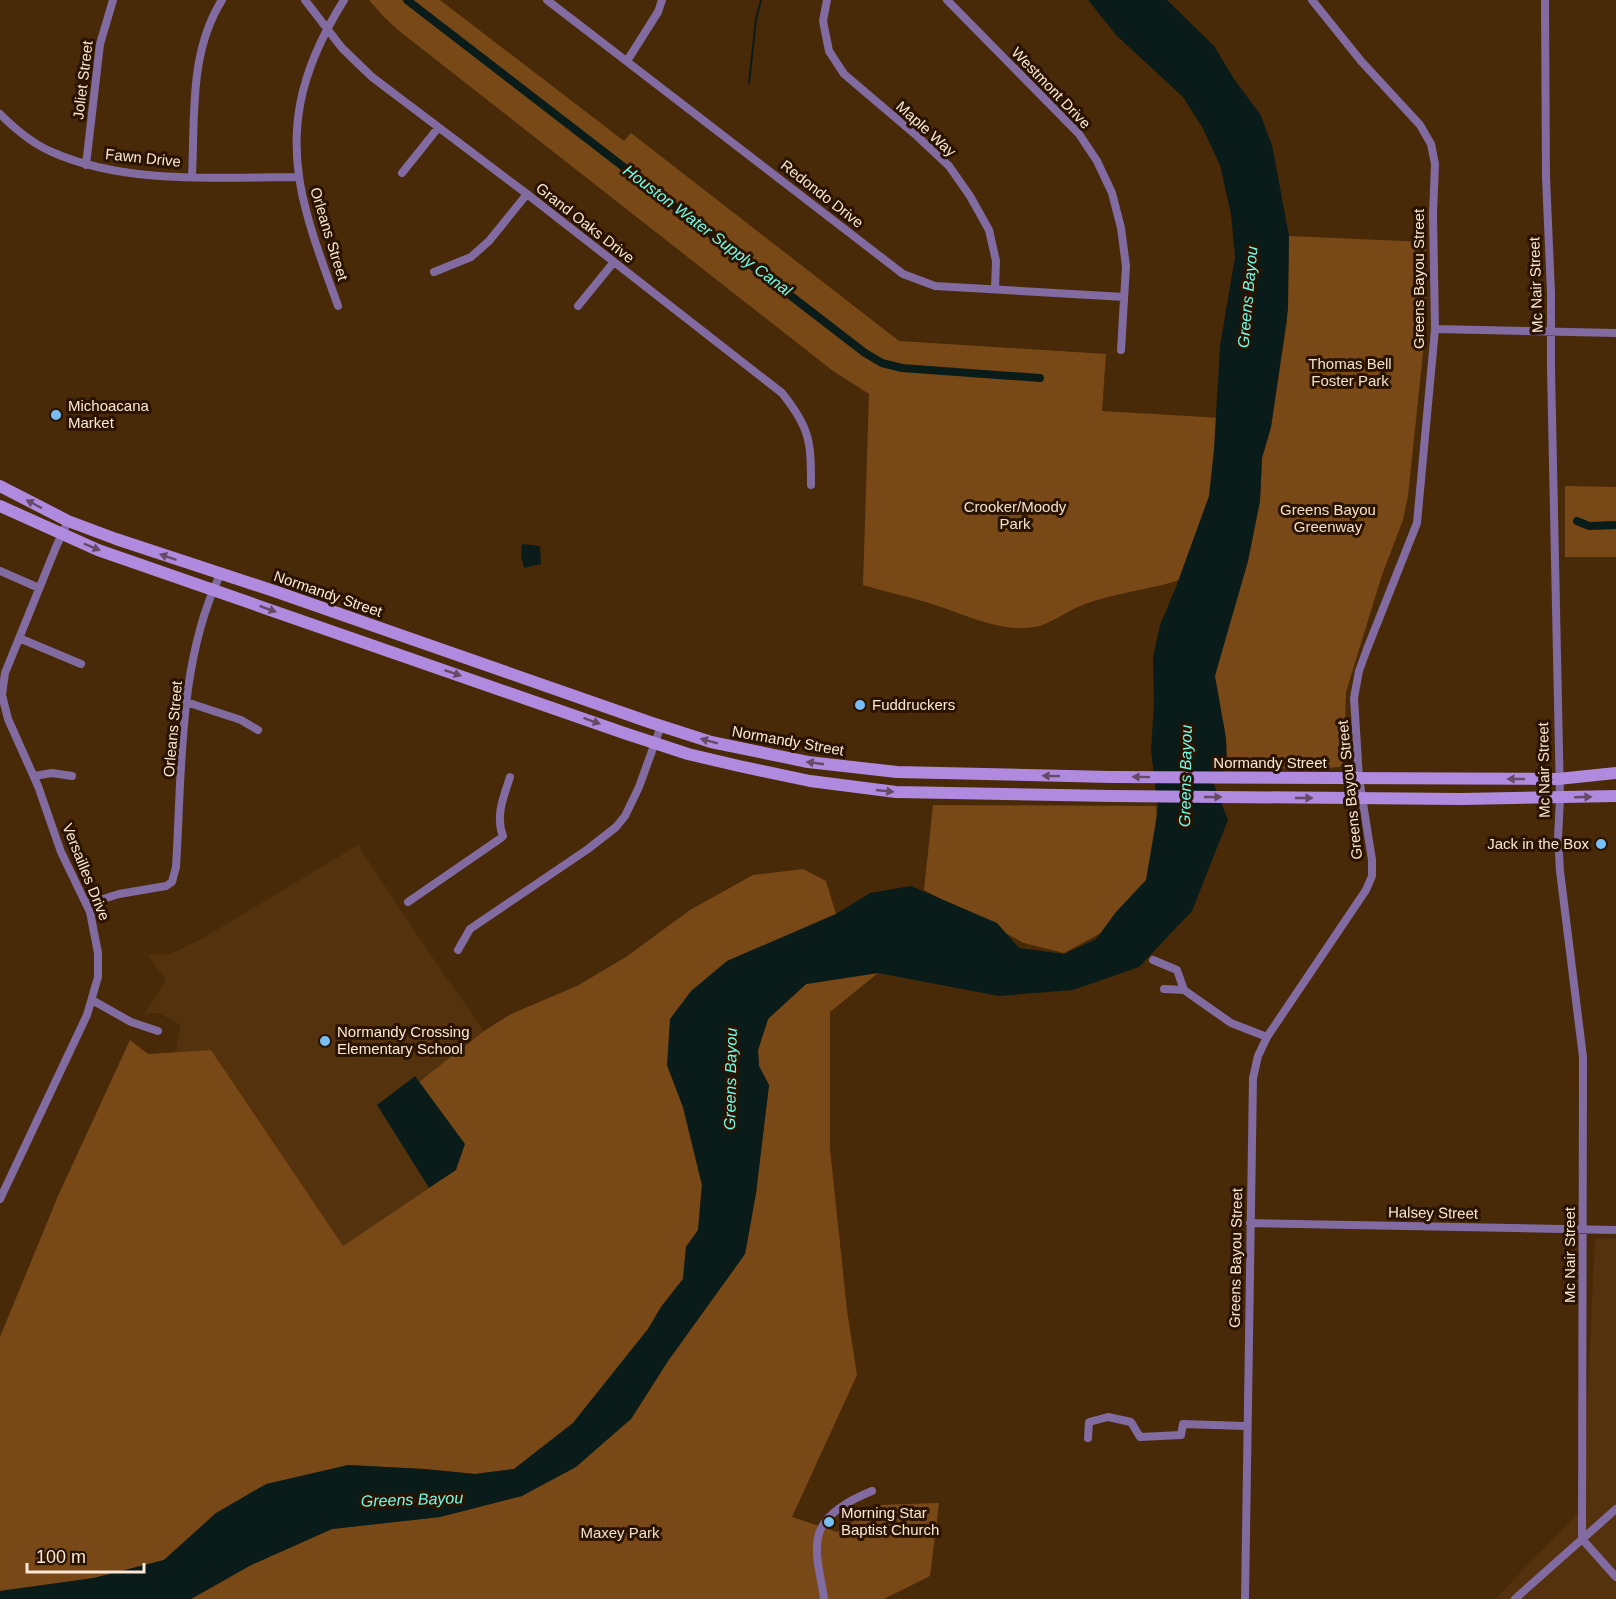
<svg xmlns="http://www.w3.org/2000/svg" width="1616" height="1599" font-family="Arial,sans-serif">
<style>
.built{fill:#53320d}
.green{fill:#784916}
.water{fill:#0a1c1a}
.lines{fill:none;stroke-linecap:round;stroke-linejoin:round}
.stream{stroke:#0a1c1a;stroke-width:2}
.canal{stroke:#0a1c1a;stroke-width:8}
.minor{stroke:#816ba0;stroke-width:8}
.secondary{stroke:#af8ade;stroke-width:12}
.oneway{fill:#664964}
.poi-dot{fill:#78bff7;stroke:#2a1300;stroke-width:2}
.labels{text-anchor:middle;stroke-width:6;stroke-linejoin:round;paint-order:stroke}
.street-label{font-size:15px;fill:#fbe7d6;stroke:#2a1300}
.park-label{font-size:15px;fill:#f2dfce;stroke:#2a1300}
.poi-label{font-size:15px;fill:#fbe7d6;stroke:#2a1300;text-anchor:start}
.water-label{font-size:16px;font-style:italic;fill:#71fcea;stroke:#2a1300}
</style>
<rect width="100%" height="100%" fill="#482908"/>
<path class="built" d="M358,845L426,948L484,1031L419,1082L415,1076L429,1188L343,1247L211,1050L176,1052L180,1025L159,1013L147,1014L142,1017L166,981L148,955L170,954L205,937Z
M1616,1238V1599H1495L1582,1509L1595,1239Z"/>
<path class="green" d="M369,0H440L624,141L631,133L899,341L1106,354L1102,411L1221,418L1215,483L1186,578C1152,590 1114,592 1080,606C1065,612 1051,624 1035,627C999,633 962,613 929,603C907,596 885,592 863,585L869,394L833,371L398,30L384,17Z
M1289,236L1426,242V324L1408,496L1403,520L1382,575L1346,692L1344,764L1339,767L1327,768L1227,769L1226,738L1214,676L1248,561L1260,501L1262,458L1271,427L1287,322Z
M1565,486L1616,487V557H1565Z
M933,805L1156,806L1158,854L1136,914L1064,953L1024,943L924,890Z
M803,869L826,881L836,914L727,961L667,1065L683,1107L702,1185L698,1230L686,1247L683,1279L661,1307L648,1329L573,1423L514,1469L475,1474L424,1469L348,1465L216,1513L164,1560L94,1578L0,1591V1337L58,1196L130,1040L148,1054L211,1050L343,1246L429,1188L377,1105L415,1076L419,1082L484,1031L511,1014L577,986L626,957L690,910L753,875Z
M878,973L830,1012V1149L847,1310L857,1375L792,1517L837,1532L879,1505L939,1503L930,1576L884,1599H191L251,1565L332,1529L440,1517L522,1496L631,1419L668,1361L745,1254L756,1193L769,1085L759,1066L758,1050L768,1019L806,984Z"/>
<path class="water" d="M1088,0H1167L1214,46L1234,79L1260,114L1272,145L1289,236L1288,309L1271,427L1262,458L1260,501L1248,561L1215,676L1226,738L1227,769L1213,782L1228,820L1192,911L1139,967L1073,990L999,996L878,973L806,984L768,1019L758,1050L759,1066L769,1085L756,1193L745,1254L668,1361L631,1419L576,1467L522,1496L440,1517L332,1529L251,1565L191,1599H0V1591L94,1578L164,1560L216,1513L266,1484L348,1465L424,1469L475,1474L514,1469L573,1423L648,1329L661,1307L683,1279L686,1247L698,1230L702,1185L683,1107L667,1065L670,1019L691,991L727,961L836,914L870,893L911,886L997,923L1019,948L1064,954L1096,939L1116,912L1146,880L1158,809L1151,750L1154,704L1153,657L1160,625L1176,587L1209,496L1214,449L1220,346L1235,257L1231,214L1220,165L1202,127L1183,97L1116,35Z
M522,544L540,546L541,564L524,568L521,556Z
M415,1076L465,1144L456,1170L429,1188L377,1105Z"/>
<g class="lines">
<path class="stream" d="M749,83L756,19L761,0"/>
<path class="canal" d="M407,0L865,353L882,363L902,368L1040,378
M1577,521L1589,526L1616,525"/>
<path class="minor" d="M305,0L342,48L372,77L527,194L782,393C810,428 811,441 811,485
M547,0L903,274L935,286L1124,297
M827,0L823,21L829,51L844,74L917,136L949,166L970,196L989,230L996,261L995,289
M947,0L1079,134L1097,161L1112,193L1121,228L1126,266L1121,350
M1545,0L1546,177L1551,293V369L1560,798L1558,838L1560,871L1583,1057L1582,1539L1616,1577
M627,61L658,12L662,0
M0,114C14,128 33,144 52,152C126,185 219,177 298,177
M86,165L100,44L113,0
M402,173L438,128
M192,176C195,117 189,52 222,0
M434,272L471,257L489,241L527,194
M338,306C327,275 315,245 307,214C284,133 300,70 344,0
M578,306L613,263
M1435,329L1616,333
M0,571L39,588
M19,638L81,664
M186,702L241,720L258,730
M34,776L52,773L72,776
M408,902L501,838L503,836C495,816 504,796 510,777
M87,904L119,894L166,886L172,882L176,867C182,772 178,662 220,575
M458,950L470,929L588,849L616,827L625,816L639,787L661,726
M1153,960L1177,970L1184,990L1231,1023L1267,1037
M1164,989L1184,990
M92,1000L131,1022L158,1031
M0,1199L87,1015L98,977V953L90,912L61,852L38,786L8,719L2,695L5,673L56,547L68,521
M1250,1223L1616,1230
M1088,1438L1089,1422L1108,1417L1131,1422L1140,1437L1181,1435L1183,1424L1246,1426
M824,1599C822,1580 814,1557 818,1538C822,1514 852,1499 872,1491
M1245,1599L1253,1078L1258,1056L1267,1037L1366,890L1372,876V860L1359,778L1354,698L1359,671L1367,649L1417,523L1435,329L1433,214L1435,164L1431,144L1420,125L1361,61L1312,0
M1515,1599L1616,1509"/>
<path class="secondary" d="M0,486L68,521L116,539L274,591L649,722L711,742L808,762L897,772L1110,777L1558,779L1616,773
M0,506L98,550L624,733L688,754L739,766L810,781L896,792L1112,796L1461,799L1616,796"/>
</g>
<defs><path id="oneway-solid" d="M-6-.8H1V-3.2L6.5 0L1 3.2V.8H-6Z" transform="scale(1.5)"/></defs>
<g class="oneway">
<use href="#oneway-solid" transform="translate(34 504) rotate(-152)"/>
<use href="#oneway-solid" transform="translate(92 547) rotate(23)"/>
<use href="#oneway-solid" transform="translate(168 557) rotate(-161)"/>
<use href="#oneway-solid" transform="translate(268 609) rotate(20)"/>
<use href="#oneway-solid" transform="translate(453 673) rotate(19)"/>
<use href="#oneway-solid" transform="translate(592 721) rotate(20)"/>
<use href="#oneway-solid" transform="translate(709 741) rotate(-165)"/>
<use href="#oneway-solid" transform="translate(815 763) rotate(-172)"/>
<use href="#oneway-solid" transform="translate(1051 776) rotate(-179)"/>
<use href="#oneway-solid" transform="translate(1141 777) rotate(-179)"/>
<use href="#oneway-solid" transform="translate(1516 779) rotate(-180)"/>
<use href="#oneway-solid" transform="translate(885 791) rotate(6)"/>
<use href="#oneway-solid" transform="translate(1213 797)"/>
<use href="#oneway-solid" transform="translate(1583 797) rotate(-2)"/>
<use href="#oneway-solid" transform="translate(1304 798)"/>
</g>
<g class="poi-dot">
<circle cx="56" cy="415" r="6"/>
<circle cx="860" cy="705" r="6"/>
<circle cx="1601" cy="844" r="6"/>
<circle cx="325" cy="1041" r="6"/>
<circle cx="829" cy="1522" r="6"/>
</g>
<g class="labels">
<g class="street-label">
<text transform="translate(83 80) rotate(-83)" y="5">Joliet Street</text>
<text transform="translate(1051 88) rotate(46)" y="5">Westmont Drive</text>
<text transform="translate(926 129) rotate(42)" y="5">Maple Way</text>
<text transform="translate(143 158) rotate(6)" y="5">Fawn Drive</text>
<text transform="translate(822 194) rotate(38)" y="5">Redondo Drive</text>
<text transform="translate(585 223) rotate(38)" y="5">Grand Oaks Drive</text>
<text transform="translate(329 234) rotate(73)" y="5">Orleans Street</text>
<text transform="translate(1419 279) rotate(-90)" y="5">Greens Bayou Street</text>
<text transform="translate(1536 285) rotate(-92)" y="5">Mc Nair Street</text>
<text transform="translate(328 594) rotate(19)" y="5">Normandy Street</text>
<text transform="translate(173 729) rotate(-85)" y="5">Orleans Street</text>
<text transform="translate(788 741) rotate(10)" y="5">Normandy Street</text>
<text x="1270" y="768">Normandy Street</text>
<text transform="translate(1544 770) rotate(-91)" y="5">Mc Nair Street</text>
<text transform="translate(1350 790) rotate(-96)" y="5">Greens Bayou Street</text>
<text transform="translate(86 872) rotate(68)" y="5">Versailles Drive</text>
<text transform="translate(1433 1213) rotate(1)" y="5">Halsey Street</text>
<text transform="translate(1570 1255) rotate(-90)" y="5">Mc Nair Street</text>
<text transform="translate(1236 1258) rotate(-89)" y="5">Greens Bayou Street</text>
</g>
<g class="park-label">
<text x="1350" y="369">Thomas Bell<tspan x="1350" dy="17">Foster Park</tspan></text>
<text x="1015" y="512">Crooker/Moody<tspan x="1015" dy="17">Park</tspan></text>
<text x="1328" y="515">Greens Bayou<tspan x="1328" dy="17">Greenway</tspan></text>
<text x="620" y="1538">Maxey Park</text>
</g>
<g class="poi-label">
<text x="68" y="411">Michoacana<tspan x="68" dy="17">Market</tspan></text>
<text x="872" y="710">Fuddruckers</text>
<text x="1589" y="849" text-anchor="end">Jack in the Box</text>
<text x="337" y="1037">Normandy Crossing<tspan x="337" dy="17">Elementary School</tspan></text>
<text x="841" y="1518">Morning Star<tspan x="841" dy="17">Baptist Church</tspan></text>
</g>
<g class="water-label">
<text transform="translate(708 230) rotate(37)" y="6">Houston Water Supply Canal</text>
<text transform="translate(1247 297) rotate(-85)" y="6">Greens Bayou</text>
<text transform="translate(1185 776) rotate(-89)" y="6">Greens Bayou</text>
<text transform="translate(730 1079) rotate(-89)" y="6">Greens Bayou</text>
<text transform="translate(412 1499) rotate(-2)" y="6">Greens Bayou</text>
</g>
</g>
<path d="M27 1563v9h117v-9" fill="none" stroke="#fbe7d6" stroke-width="3"/>
<text x="36" y="1563" font-size="18" fill="#fbe7d6" stroke="#2a1300" stroke-width="4.5" paint-order="stroke">100 m</text>
</svg>
